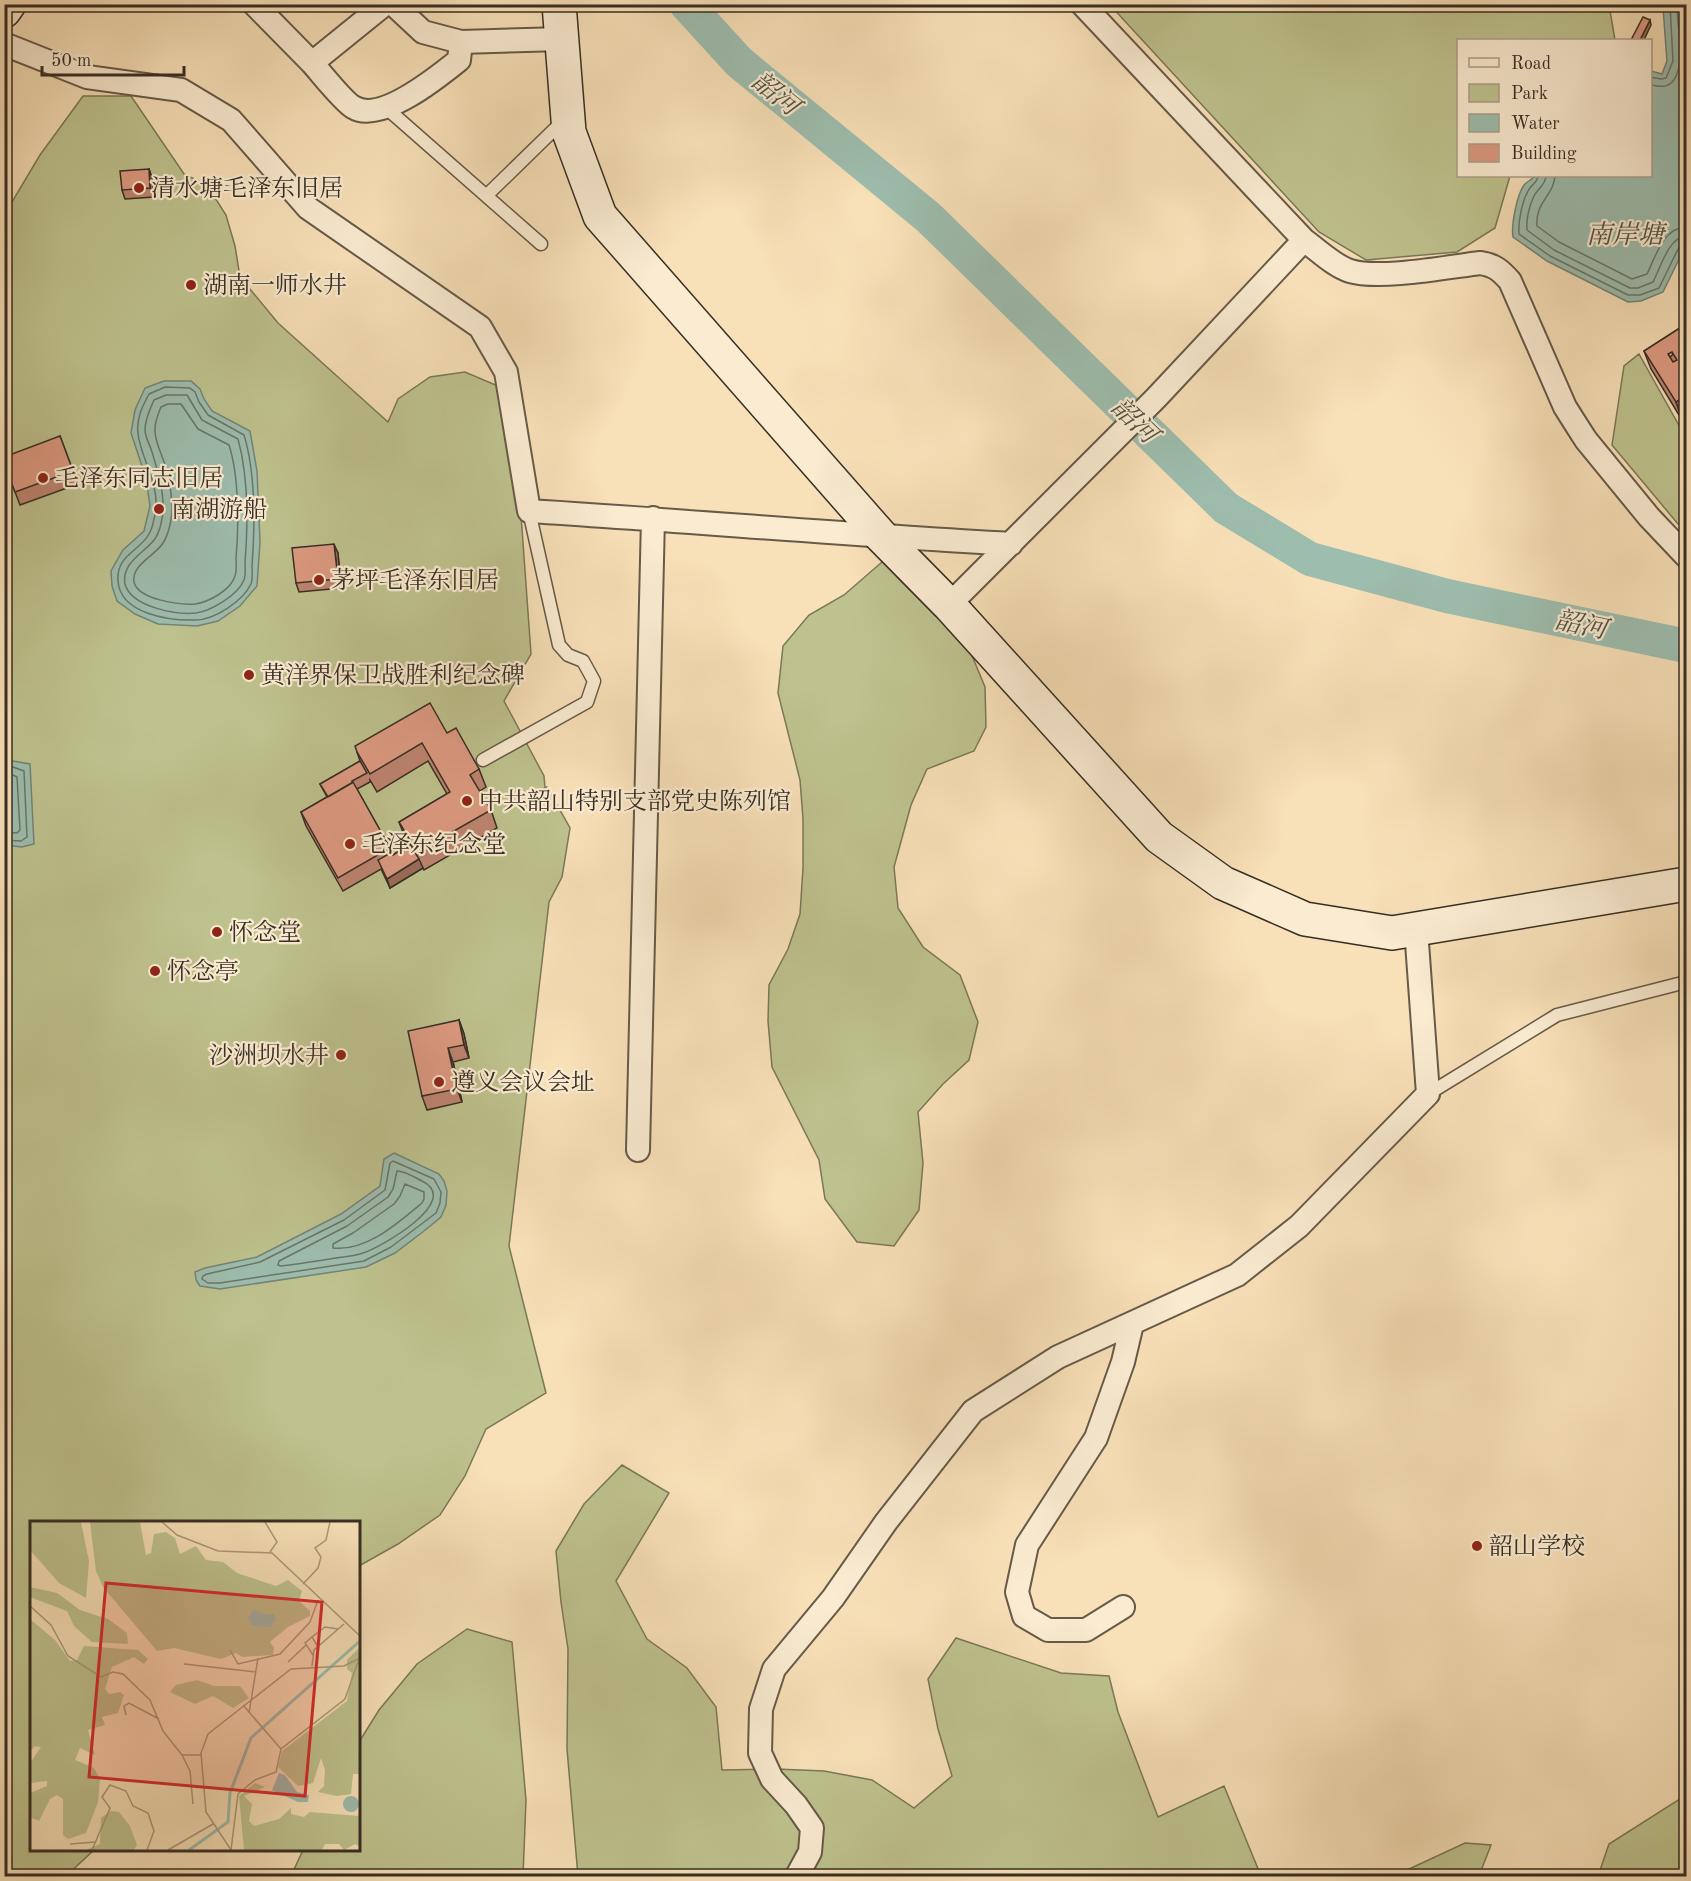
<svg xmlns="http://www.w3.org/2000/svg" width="1691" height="1881" font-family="'Old Standard TT','Noto Serif SC',serif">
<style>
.green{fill:#bec28e;stroke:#7a7859;stroke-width:1.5}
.water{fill:#9dbdae;stroke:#748477;stroke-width:1.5}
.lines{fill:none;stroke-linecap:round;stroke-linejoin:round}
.shore{stroke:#6a7669;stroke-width:1.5}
.river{stroke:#9dbdae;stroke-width:34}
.lane-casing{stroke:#675a49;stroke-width:15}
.street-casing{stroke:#675a49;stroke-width:26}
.secondary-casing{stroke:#372e24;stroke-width:36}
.lane{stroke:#faebd1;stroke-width:12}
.street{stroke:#faebd1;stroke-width:22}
.secondary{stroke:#faebd1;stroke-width:33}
.wall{fill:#be8470;stroke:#372e24;stroke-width:1.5;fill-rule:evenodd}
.shaded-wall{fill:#9b6c5b;stroke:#372e24;stroke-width:1.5}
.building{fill:#dd9a82;stroke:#372e24;stroke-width:1.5;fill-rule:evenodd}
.poi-dot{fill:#8f2418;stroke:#faebd1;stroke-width:2}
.labels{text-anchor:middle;stroke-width:4.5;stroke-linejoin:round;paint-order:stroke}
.poi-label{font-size:24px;fill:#372e24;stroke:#faebd1;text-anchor:start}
.water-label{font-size:26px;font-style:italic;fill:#505246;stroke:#faebd1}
.inset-river{fill:none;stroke:#9dbdae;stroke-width:3}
.inset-road{fill:none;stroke:#ab997d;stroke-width:1.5}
.view{fill:#d62828;fill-opacity:0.15;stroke:#d62828;stroke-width:3}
.inset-edge{fill:none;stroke:#372e24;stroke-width:3}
</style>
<rect width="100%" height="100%" fill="#f8e0b8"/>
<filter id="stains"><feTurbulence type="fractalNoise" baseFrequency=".00333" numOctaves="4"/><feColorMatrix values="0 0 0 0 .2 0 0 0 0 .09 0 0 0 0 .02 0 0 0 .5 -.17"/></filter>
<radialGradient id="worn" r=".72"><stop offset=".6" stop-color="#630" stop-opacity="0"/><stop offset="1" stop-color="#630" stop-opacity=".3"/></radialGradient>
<path class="green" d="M1110,5H1609L1615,40H1458V176H1510L1495,228L1457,252L1366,260L1319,232Z
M83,96H131L184,174L207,185L226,215L235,246L240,277L278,323L388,422L398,399L430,377L465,372L498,386L519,487L531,654L504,701L544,776L545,788L547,787L570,828L562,877L549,902L509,1246L546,1393L486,1429L465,1476L440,1515L398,1544L359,1566L358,1522H32V1850H94L66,1876H4V201L12,202L40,155Z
M1639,354L1686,438V530L1678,524L1612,445L1624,366Z
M882,562L900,568L970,651L985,687L986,727L974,751L927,769L911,805L894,867L898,908L923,947L960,975L978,1022L969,1060L943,1084L918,1112L923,1163L919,1210L894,1246L857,1242L825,1199L819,1160L772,1067L768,1021L769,985L788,949L800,914L803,868V819L800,780L778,693L783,646L809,615L844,595Z
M622,1465L669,1493L616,1581L647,1639L687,1668L716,1707L722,1770L776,1769L824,1771L872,1780L914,1808L952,1776L938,1729L928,1679L956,1638L1061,1673L1109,1676L1118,1712L1158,1817L1224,1786L1261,1876H578L567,1749L568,1649L561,1602L556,1551L584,1504Z
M467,1629L512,1642L526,1800L523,1876H291L303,1850H358L359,1742L379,1710L417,1664Z
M1686,1795V1876H1598L1609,1844Z
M1465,1843L1491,1845L1479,1876H1394Z"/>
<path class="water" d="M1665,5H1686V245L1663,292L1641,301L1628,302L1547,261L1513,237C1511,225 1517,195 1524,185C1527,182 1532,179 1535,176H1650L1651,71L1662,74L1667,61L1663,8Z
M164,381H191L200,389L204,399L212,411L250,431L257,471L260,542L257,586L240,606L218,621L197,626L158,624L135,614L117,601L112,586L111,571L123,550L144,531L150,506L146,478L131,433L135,410L145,388Z
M13,761L30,764L34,844L22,847L5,845V762Z
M394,1153L439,1174L444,1181L447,1191L446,1205L441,1217L424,1231L395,1253L366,1267L220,1289L200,1286L196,1280L195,1272L205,1268L257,1257L341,1214L380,1186L384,1159Z"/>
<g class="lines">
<path class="shore" d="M1650,77L1661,79L1666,78L1673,61L1670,4
M1650,85C1655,85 1660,87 1665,86C1690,80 1676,23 1677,4
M1538,176C1537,184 1531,184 1528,191C1522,202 1518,222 1519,234L1550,256L1628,295H1640L1659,288L1679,247L1686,244
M1546,176C1545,186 1538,188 1534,196C1529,206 1526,220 1527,230L1554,250L1630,288H1638L1653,282C1661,267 1668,238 1686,236
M1555,176C1554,195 1535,202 1537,226L1559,242L1632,279L1647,274C1656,256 1663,228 1686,227
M165,387L190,388L195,392L199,402L208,415L244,435C256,474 255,525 252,566C252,571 253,579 251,584C243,601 214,620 196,620C170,621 120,614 118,581C116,555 140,551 149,534C153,528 155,515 156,508C158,481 140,456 138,433C136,419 143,405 149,394Z
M166,395H187L202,420L238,439C248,475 248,524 245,562C245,567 246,575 244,580C238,595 211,611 196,613C176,615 131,607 125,584C121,563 144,553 154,540C160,533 164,514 163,505C163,487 157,469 152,452C150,445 145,437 145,430C145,419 150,409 154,400Z
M168,404H181L198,429L229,445C239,476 239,526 236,558C236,563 237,571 235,576C231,590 209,602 195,604C181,605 138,600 134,582C131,565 156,555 163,543C169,534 173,515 172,504C171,492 170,479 166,468C163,456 154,441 155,429C155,421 158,414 161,407Z
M4,768L13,767L24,771L27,837L21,841L4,840
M4,775H13L17,777L20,830L17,833L4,832
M393,1161L434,1179L441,1192L440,1203L436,1213L391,1247L364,1261L220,1283H208L202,1279L203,1276L207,1274L260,1262L344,1220L385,1190L390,1163Z
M397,1171C405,1171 414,1177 422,1181C463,1201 381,1247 363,1253C355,1256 344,1257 336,1258C317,1261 299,1264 281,1266L278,1265L279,1261L347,1226L388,1197L393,1189Z
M405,1184L424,1192V1199L422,1203C398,1223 366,1252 333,1248V1244L353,1233L394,1204L400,1196Z"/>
<path class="river" d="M686,4L739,62L928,217L1226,508L1310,559L1447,596L1686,646"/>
<defs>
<path id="lane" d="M384,106L541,244
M487,195L563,121
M483,760L587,702L594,681L583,661L568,655L559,645L529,511
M1428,1094L1557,1015L1686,982"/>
<path id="street" d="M254,4L312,63L385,4
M393,4L423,32L461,42L562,39
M1082,4L1304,240C1318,250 1334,266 1350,271C1379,280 1448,267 1480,263C1495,265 1501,271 1510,281L1565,407L1577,426L1586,440L1649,517L1686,556
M4,44L87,77L181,90L231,120L308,208L480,327L506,372L529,511C689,521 850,535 1011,544
M312,63C321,73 343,101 353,107C380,124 438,77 459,60L461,42
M949,605L1156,398L1304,240
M638,1150L653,518
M1123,1607L1086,1630H1048L1024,1616L1017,1592L1027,1545L1096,1438L1123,1362L1132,1324
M797,1876L810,1852L812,1828L796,1805L772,1779L760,1753L761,1709L774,1669L833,1598L886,1522L973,1411L1058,1357L1237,1275L1299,1226L1428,1094L1416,929"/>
<path id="secondary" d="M559,4L569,132L600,216L882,537L949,605L1159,837L1223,883L1305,919L1392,933L1686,884
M4,11L9,4"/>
</defs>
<use href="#lane" class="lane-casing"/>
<use href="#street" class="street-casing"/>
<use href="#secondary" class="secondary-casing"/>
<use href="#lane" class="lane"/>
<use href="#street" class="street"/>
<use href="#secondary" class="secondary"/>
</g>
<path class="wall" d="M149,169L152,178L154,197L125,199L122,190Z
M1686,324L1682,420L1651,369L1644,351ZM1672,352L1673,354L1670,357L1668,354Z
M60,436L78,484L20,505L4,463Z
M338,553L341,588L299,592L296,583Z
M447,733L479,769L486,787L480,791L491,810L497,828L424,870L423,868L390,888L381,869L343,891L306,826L301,812L327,797L320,784L360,761L357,752ZM428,761L447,794L399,822L406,840L409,845L393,855L390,848L357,789L370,782V780L377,792Z
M459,1020L464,1034L469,1058L453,1062L462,1102L427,1110L422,1096Z"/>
<path class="shaded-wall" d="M1650,20L1651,25L1644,40H1640Z
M149,169L152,178L154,197L150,188Z
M1686,395V417L1682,420L1676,402Z
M334,544L338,553L341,588L338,579Z
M419,859L423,868L390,888L387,879Z
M459,1020L464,1034L469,1058L464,1045Z
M448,1048L453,1062L462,1102L457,1089Z"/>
<path class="building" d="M1643,17L1650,20L1640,40H1631Z
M149,169L150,188L122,190L120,171Z
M1686,324V395L1676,402L1644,351ZM1672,352L1677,360L1673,362L1668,354Z
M60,436L73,471L15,492L4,463V457Z
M334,544L338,579L296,583L292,548Z
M430,703L447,733L456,728L479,769L470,775L491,810L417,852L399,822L450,792L422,743L370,774L357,752L355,746Z
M360,761L367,773L352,781V783L328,797L320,784Z
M353,782L390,848L338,878L301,812Z
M410,844L419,859L387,879L378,860L392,852L393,855Z
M459,1020L464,1045L448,1048L457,1089L422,1096L408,1031Z"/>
<g class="poi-dot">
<circle cx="139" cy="188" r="6"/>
<circle cx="191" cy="285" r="6"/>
<circle cx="43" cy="478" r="6"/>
<circle cx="159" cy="509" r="6"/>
<circle cx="319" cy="580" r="6"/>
<circle cx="249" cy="675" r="6"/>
<circle cx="467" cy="801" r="6"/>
<circle cx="350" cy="844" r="6"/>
<circle cx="217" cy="932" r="6"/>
<circle cx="155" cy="971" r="6"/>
<circle cx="341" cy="1055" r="6"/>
<circle cx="439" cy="1082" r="6"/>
<circle cx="1477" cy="1546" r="6"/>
</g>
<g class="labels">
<g class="poi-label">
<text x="151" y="196">清水塘毛泽东旧居</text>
<text x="203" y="293">湖南一师水井</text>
<text x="55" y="486">毛泽东同志旧居</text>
<text x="171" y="517">南湖游船</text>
<text x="331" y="588">茅坪毛泽东旧居</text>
<text x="261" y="683">黄洋界保卫战胜利纪念碑</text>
<text x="479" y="809">中共韶山特别支部党史陈列馆</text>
<text x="362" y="852">毛泽东纪念堂</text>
<text x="229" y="940">怀念堂</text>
<text x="167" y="979">怀念亭</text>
<text x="329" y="1063" text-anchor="end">沙洲坝水井</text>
<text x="451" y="1090">遵义会议会址</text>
<text x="1489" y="1554">韶山学校</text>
</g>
<g class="water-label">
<text transform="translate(776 93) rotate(39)" y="9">韶河</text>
<text x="1625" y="243">南岸塘</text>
<text transform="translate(1135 420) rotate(44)" y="9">韶河</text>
<text transform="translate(1581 624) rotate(12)" y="9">韶河</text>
</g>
</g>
<g transform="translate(30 1521)">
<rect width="330" height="330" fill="#f8e0b8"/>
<path d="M0,1H51L59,40L56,77L29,62L0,29ZM60,1H110L116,34L121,32L124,13L136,11L145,17L150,33L166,25L176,39L193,41L207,52L246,65L258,59L272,70L269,80L280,90V95L258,106L240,121L244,127L243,134L212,136L206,132L191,138L144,127L127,130L73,66L66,50ZM0,66L27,72L50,89L78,98L97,112L98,123L62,121L44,105L37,90L0,76ZM0,98L25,119L40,140L47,139L54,125L108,129L118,138L114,143L104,136L82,146L75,168L79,173L90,171L94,174L88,192L72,196L75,204L58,209L65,234L50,227L45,239L64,247L70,258L68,281L56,312L38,318L33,314V278L27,274L20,278L9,300L0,296V272L17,265V260L0,262V242L11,226L5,225L0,230ZM330,126V253H323L321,273L307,275L288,271L294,265L295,249L291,237L283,262L268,265L248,246L252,230L317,180L322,152L317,148V139ZM167,159L184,165H210L219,177L203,187L183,175L165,183L140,171L146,164ZM225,262L235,266L214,275L222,283L219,300L224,305L249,298L261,287V293L274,296L280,291L330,295V326L325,323L314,329L309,323H295L292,329H214L209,275ZM81,290L89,291L100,305L107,324L104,329H56L70,323L71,297Z" fill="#bec28e"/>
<path d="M224,88L232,93H244L246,99L240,106L222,105L218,97ZM249,252L255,254L267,271L279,274L278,281H268L242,269ZM313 283a8 8 0 1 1 16 0a8 8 0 1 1-16 0Z" fill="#9dbdae"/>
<path class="inset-river" d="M159,329L198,301L200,272L221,217L330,120"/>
<path class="inset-road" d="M132,1L147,14L188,30L242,32L330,115M235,1L247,21L240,31M273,63L288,47L291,36L285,27L296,19L300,1M0,85L21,104L38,135L71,156L83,151L93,153L120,179L133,210L152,234H171M282,116L275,122L283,134M288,126L282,116L295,106L308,108M200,129L208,143L250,133L280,101L288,79M258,141L276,124M154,143L226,151M282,145L284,129L314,103M213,184L251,228M219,192L228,137M96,194L94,185L99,182L129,198M152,234L160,250L163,283M40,323L65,321M62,329L80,287L72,276L80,264L96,270L103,285L118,292L124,310L117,329M138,329L183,303M201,329L208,273L225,259L246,251L251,228L315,178L329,138M201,329L176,291L171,232L178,213L261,148L314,145L330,137"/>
<path class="view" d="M76,62L292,81L275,275L59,256Z"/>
<rect width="330" height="330" class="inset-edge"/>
</g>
<rect width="1691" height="1881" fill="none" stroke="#f8e0b8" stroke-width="24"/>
<rect x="6" y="6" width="1679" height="1869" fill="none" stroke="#372e24" stroke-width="3"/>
<rect x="12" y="12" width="1667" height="1857" fill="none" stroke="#372e24" stroke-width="1.5"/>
<rect x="1457" y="39" width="195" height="138" fill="#faebd1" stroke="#ac9f8c" stroke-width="1.5"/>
<rect x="1469" y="58" width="30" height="9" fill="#faebd1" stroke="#ac9f8c" stroke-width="1.5"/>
<text x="1511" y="69" font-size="18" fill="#372e24">Road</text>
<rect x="1469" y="84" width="30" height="18" fill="#bec28e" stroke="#ac9f8c" stroke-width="1.5"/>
<text x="1511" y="99" font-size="18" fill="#372e24">Park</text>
<rect x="1469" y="114" width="30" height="18" fill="#9dbdae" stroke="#ac9f8c" stroke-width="1.5"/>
<text x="1511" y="129" font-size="18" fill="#372e24">Water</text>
<rect x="1469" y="144" width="30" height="18" fill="#dd9a82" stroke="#ac9f8c" stroke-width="1.5"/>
<text x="1511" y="159" font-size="18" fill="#372e24">Building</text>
<path d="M42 66v9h142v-9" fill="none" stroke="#372e24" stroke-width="3"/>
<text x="51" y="66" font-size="18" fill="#372e24" stroke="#faebd1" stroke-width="4.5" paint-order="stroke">50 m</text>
<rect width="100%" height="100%" filter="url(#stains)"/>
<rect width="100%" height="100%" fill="url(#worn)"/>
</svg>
